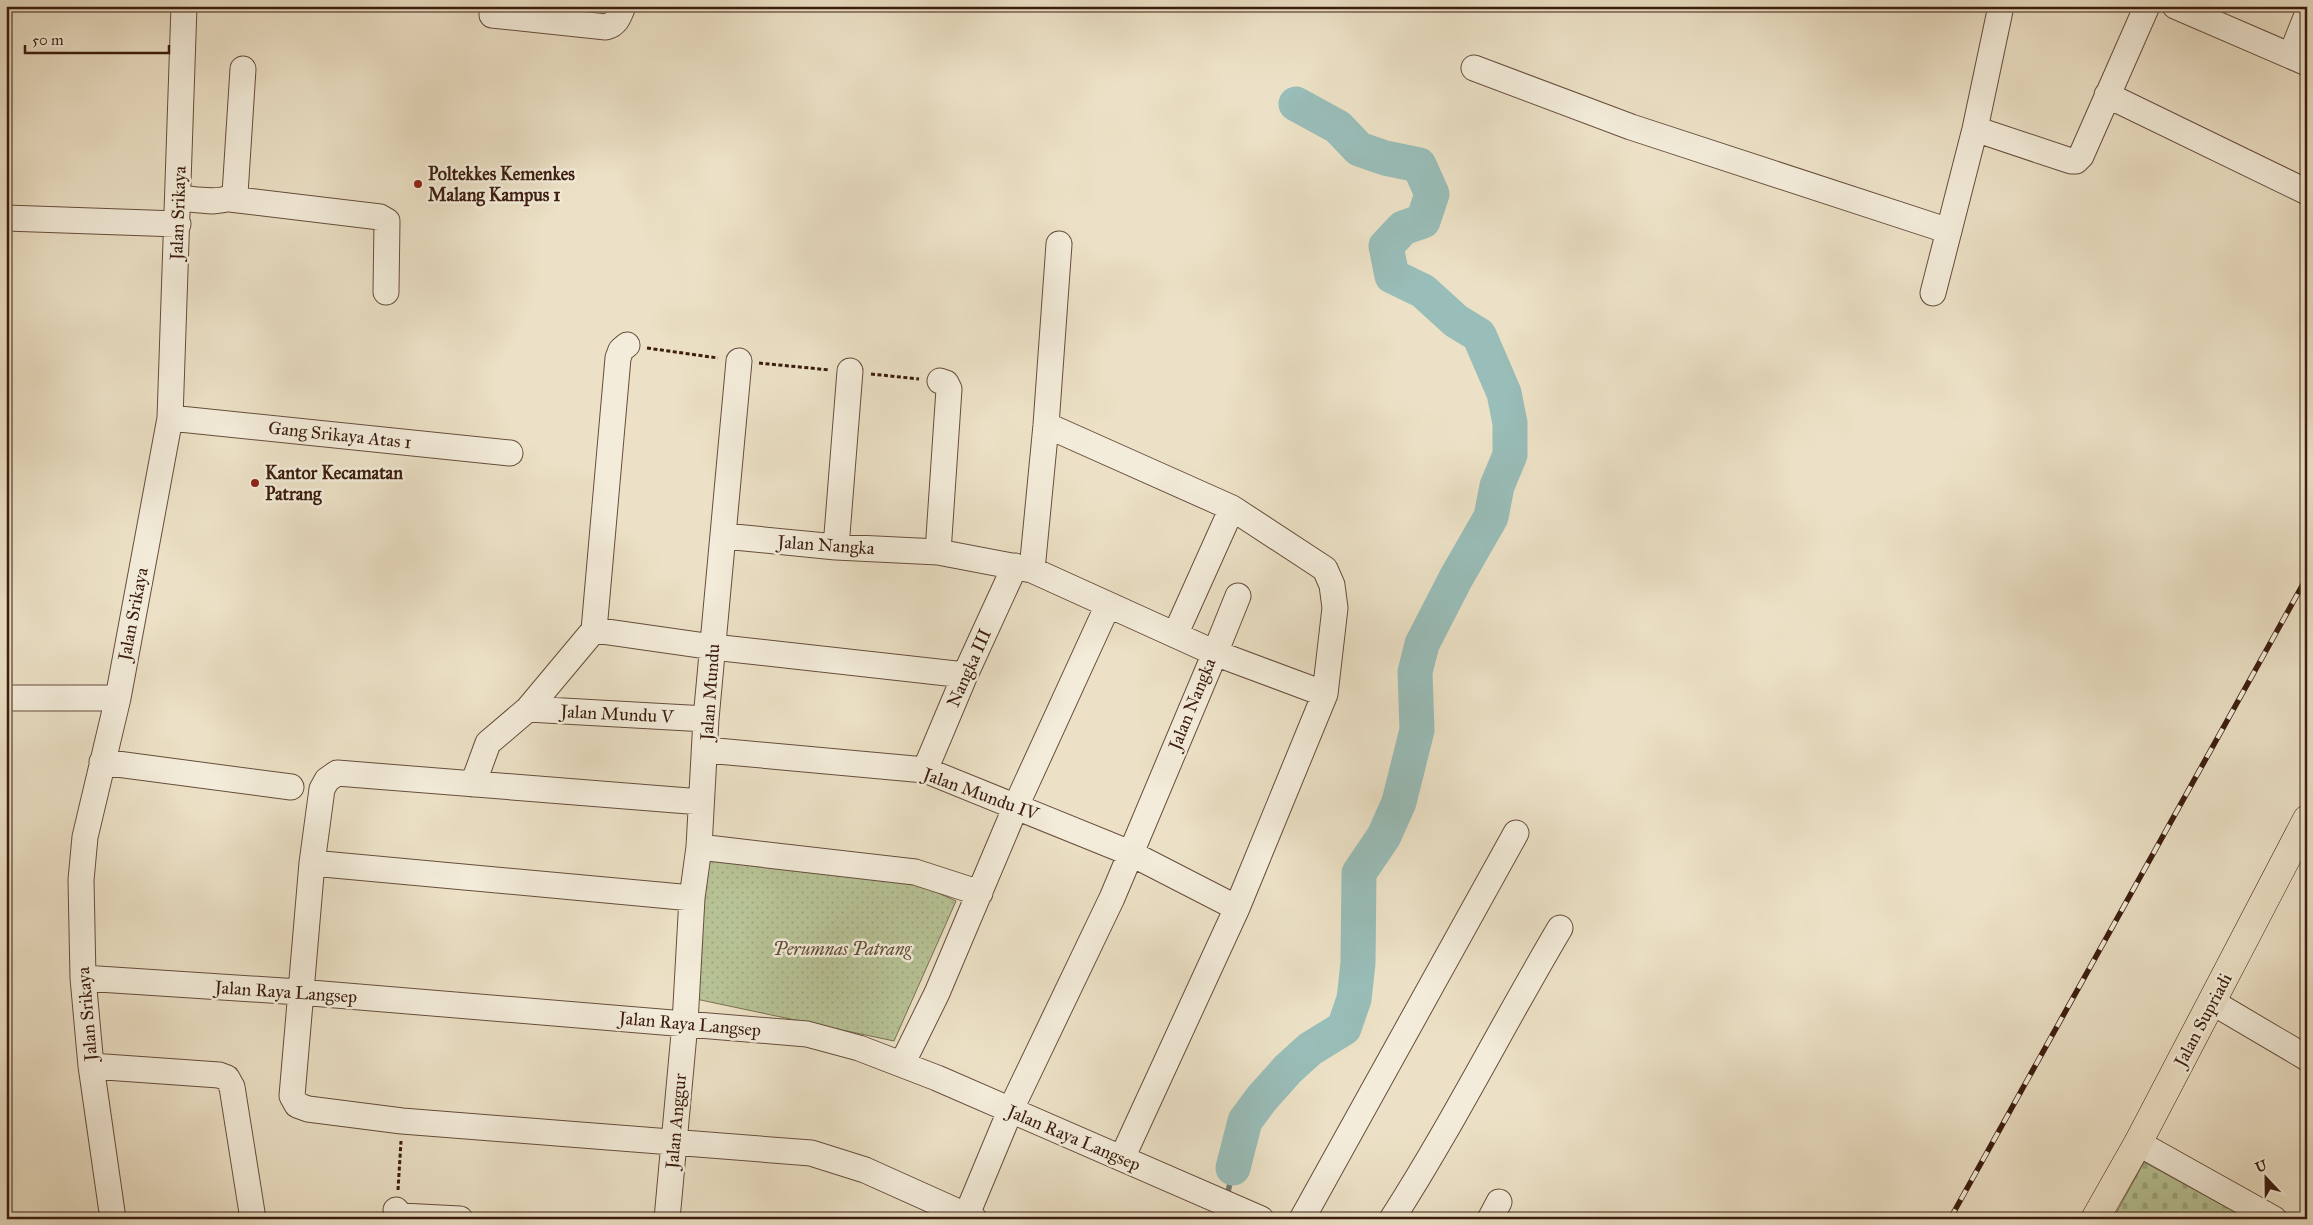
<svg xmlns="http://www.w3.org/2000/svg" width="2313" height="1225" font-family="'IM FELL Great Primer',serif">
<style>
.green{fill:url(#green-dots);stroke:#797052}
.cemetery{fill:url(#cemetery-stones);stroke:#797052}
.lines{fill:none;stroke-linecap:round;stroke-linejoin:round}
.stream{stroke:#737d74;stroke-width:5.5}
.river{stroke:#99bdb8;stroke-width:35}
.building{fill:url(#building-back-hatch);stroke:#3b1c0e}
.minor-casing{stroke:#674d3c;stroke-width:27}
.major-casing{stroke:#3b1c0e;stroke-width:29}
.path{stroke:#3b1c0e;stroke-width:3;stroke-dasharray:4 2.5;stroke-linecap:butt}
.minor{stroke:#f3ecda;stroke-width:25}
.major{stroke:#ece1c6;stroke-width:28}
.rail-casing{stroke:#3b1c0e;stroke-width:5.5}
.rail{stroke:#f3ecda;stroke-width:4;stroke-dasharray:11;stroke-linecap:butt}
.poi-dot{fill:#8f2418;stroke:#f3ecda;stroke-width:2}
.labels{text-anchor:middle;stroke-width:5;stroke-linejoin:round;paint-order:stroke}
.poi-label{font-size:18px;font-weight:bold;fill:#3b1c0e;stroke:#f3ecda;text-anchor:start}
.street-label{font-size:18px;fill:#3b1c0e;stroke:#f3ecda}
.park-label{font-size:18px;font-style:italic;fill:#604e37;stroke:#f3ecda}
</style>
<defs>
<pattern id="green-dots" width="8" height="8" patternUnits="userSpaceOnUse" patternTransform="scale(1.25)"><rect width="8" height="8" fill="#b7c396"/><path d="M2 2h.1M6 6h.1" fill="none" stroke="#9ea780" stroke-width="1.8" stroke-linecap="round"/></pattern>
<pattern id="cemetery-stones" width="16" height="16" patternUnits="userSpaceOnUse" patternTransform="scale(1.25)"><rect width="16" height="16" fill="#b7c396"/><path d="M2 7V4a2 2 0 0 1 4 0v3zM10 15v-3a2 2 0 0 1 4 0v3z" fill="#9ea780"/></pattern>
<pattern id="building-back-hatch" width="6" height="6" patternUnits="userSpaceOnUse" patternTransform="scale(1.25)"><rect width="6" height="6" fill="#e6ac91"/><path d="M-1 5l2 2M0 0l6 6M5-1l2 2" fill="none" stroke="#c6937c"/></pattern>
</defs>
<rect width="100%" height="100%" fill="#ece1c6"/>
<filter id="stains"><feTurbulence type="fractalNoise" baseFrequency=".004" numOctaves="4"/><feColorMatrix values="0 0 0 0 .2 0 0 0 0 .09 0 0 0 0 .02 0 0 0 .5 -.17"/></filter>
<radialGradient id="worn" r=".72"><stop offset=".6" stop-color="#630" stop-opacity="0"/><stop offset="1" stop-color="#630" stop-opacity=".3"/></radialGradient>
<path class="green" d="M706,859L896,874L956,901L894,1041L696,999Z"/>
<path class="cemetery" d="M2144,1162L2248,1219H2113Z"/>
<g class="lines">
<path class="stream" d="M1227,1197L1233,1168"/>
<path class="river" d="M1233,1168L1245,1121L1262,1098L1288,1069L1310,1049L1344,1028L1354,999L1358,963L1359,873L1384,836L1399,802L1417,730L1415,672L1422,644L1456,578L1491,517L1497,486L1510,455V423L1504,393L1479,335L1456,321L1423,291L1392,276L1386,246L1403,228L1423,221L1432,194L1419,165L1385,158L1359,149L1338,127L1296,104"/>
</g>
<path class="building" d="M120,6H151V9Z"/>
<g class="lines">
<defs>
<path id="minor" d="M2175,6L2307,63
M492,15L606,27C617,24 619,16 623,6
M2291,55L2307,15
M1474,68L1631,127L1949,231
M2107,95L2307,192
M1975,129L2071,161H2076L2081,156L2147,6
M179,198C195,199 223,206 235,194L243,69
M230,199L380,217L387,221L386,292
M6,218L178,224
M1933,293L1975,129L2001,6
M627,345L621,350L618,358L594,630L713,647L965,675
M170,418L510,453
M1046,425L1232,508L1325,569L1332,585L1335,608L1325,694L1237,908L1122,1158
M724,536L836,547L938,552L1032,570L1215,653L1112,898L1010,1111L965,1219
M836,547L850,371
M938,552L949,389L946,383L940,381
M1032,570L1046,425L1059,244
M1238,596L1215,653L1325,694
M1175,635L1232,508
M6,698H118
M528,709L706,719
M706,750L925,770L1130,853L1237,908
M102,762L291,787
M925,770L965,675L1015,566
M473,784L488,743L528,709L594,630
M699,847L915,872L980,893
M312,863L322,789L327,780L337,773L701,802
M692,898L312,863L292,1096L297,1105L308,1109L402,1121L811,1153L865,1170L974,1219
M83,978L299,992L807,1034L859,1048L937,1078L1261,1219
M2212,1002L2307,1058
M902,1064L937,993L1016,806L1108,605
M91,1066L219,1075L227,1078L232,1087L253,1219
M2138,1143L2274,1219
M396,1210L401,1216L460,1219
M113,1219L91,1066L83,978L81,880L85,837L118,698L170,418L184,6
M667,1219L685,1023L692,898L699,847L706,719L739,361
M1302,1219L1516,833
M1392,1219C1453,1124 1503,1024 1560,928
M1490,1219L1499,1202"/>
<path id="major" d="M2095,1219L2138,1143L2307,819"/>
</defs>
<use href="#minor" class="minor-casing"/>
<use href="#major" class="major-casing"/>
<path class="path" d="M647,348L718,358
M759,363L830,370
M871,374L919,379
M398,1190L401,1141"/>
<use href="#minor" class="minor"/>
<use href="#major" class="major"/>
<defs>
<path id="rail" d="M1950,1219L2307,577"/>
</defs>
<use href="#rail" class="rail-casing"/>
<use href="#rail" class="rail"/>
</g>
<g class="poi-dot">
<circle cx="418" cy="184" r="5"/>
<circle cx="255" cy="483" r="5"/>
</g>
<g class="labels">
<g class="poi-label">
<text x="428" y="180">Poltekkes Kemenkes<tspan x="428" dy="21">Malang Kampus 1</tspan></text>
<text x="265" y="479">Kantor Kecamatan<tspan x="265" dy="21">Patrang</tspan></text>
</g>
<g class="street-label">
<text transform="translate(178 213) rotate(-88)" y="6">Jalan Srikaya</text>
<text transform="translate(340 435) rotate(6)" y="6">Gang Srikaya Atas 1</text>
<text transform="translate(826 545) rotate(4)" y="6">Jalan Nangka</text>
<text transform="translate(133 614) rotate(-79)" y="6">Jalan Srikaya</text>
<text transform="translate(969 668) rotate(-66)" y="6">Nangka III</text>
<text transform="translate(710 692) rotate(-86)" y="6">Jalan Mundu</text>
<text transform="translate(1192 704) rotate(-68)" y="6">Jalan Nangka</text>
<text transform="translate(617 714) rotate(3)" y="6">Jalan Mundu V</text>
<text transform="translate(981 794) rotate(20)" y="6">Jalan Mundu IV</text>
<text transform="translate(286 992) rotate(4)" y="6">Jalan Raya Langsep</text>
<text transform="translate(87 1014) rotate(-95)" y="6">Jalan Srikaya</text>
<text transform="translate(2203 1020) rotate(-62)" y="6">Jalan Supriadi</text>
<text transform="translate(690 1024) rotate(5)" y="6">Jalan Raya Langsep</text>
<text transform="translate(676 1121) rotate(-85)" y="6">Jalan Anggur</text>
<text transform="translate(1074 1138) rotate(23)" y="6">Jalan Raya Langsep</text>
</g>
<g class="park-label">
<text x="842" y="955">Perumnas Patrang</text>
</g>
</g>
<rect width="2313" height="1225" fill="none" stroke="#ece1c6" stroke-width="25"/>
<rect x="8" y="8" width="2298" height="1210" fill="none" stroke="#3b1c0e" stroke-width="2.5"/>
<rect x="12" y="12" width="2288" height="1200" fill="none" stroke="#3b1c0e"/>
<g transform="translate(2266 1178) rotate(338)" stroke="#f3ecda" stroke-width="4" paint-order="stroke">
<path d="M0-4L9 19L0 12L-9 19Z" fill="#3b1c0e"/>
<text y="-8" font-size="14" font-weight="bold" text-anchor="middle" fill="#3b1c0e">U</text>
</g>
<path d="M25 45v8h144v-8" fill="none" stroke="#3b1c0e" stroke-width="2.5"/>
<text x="32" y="45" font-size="15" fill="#3b1c0e" stroke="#f3ecda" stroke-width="4" paint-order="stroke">50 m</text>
<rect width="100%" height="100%" filter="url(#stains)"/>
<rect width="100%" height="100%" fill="url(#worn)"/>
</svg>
